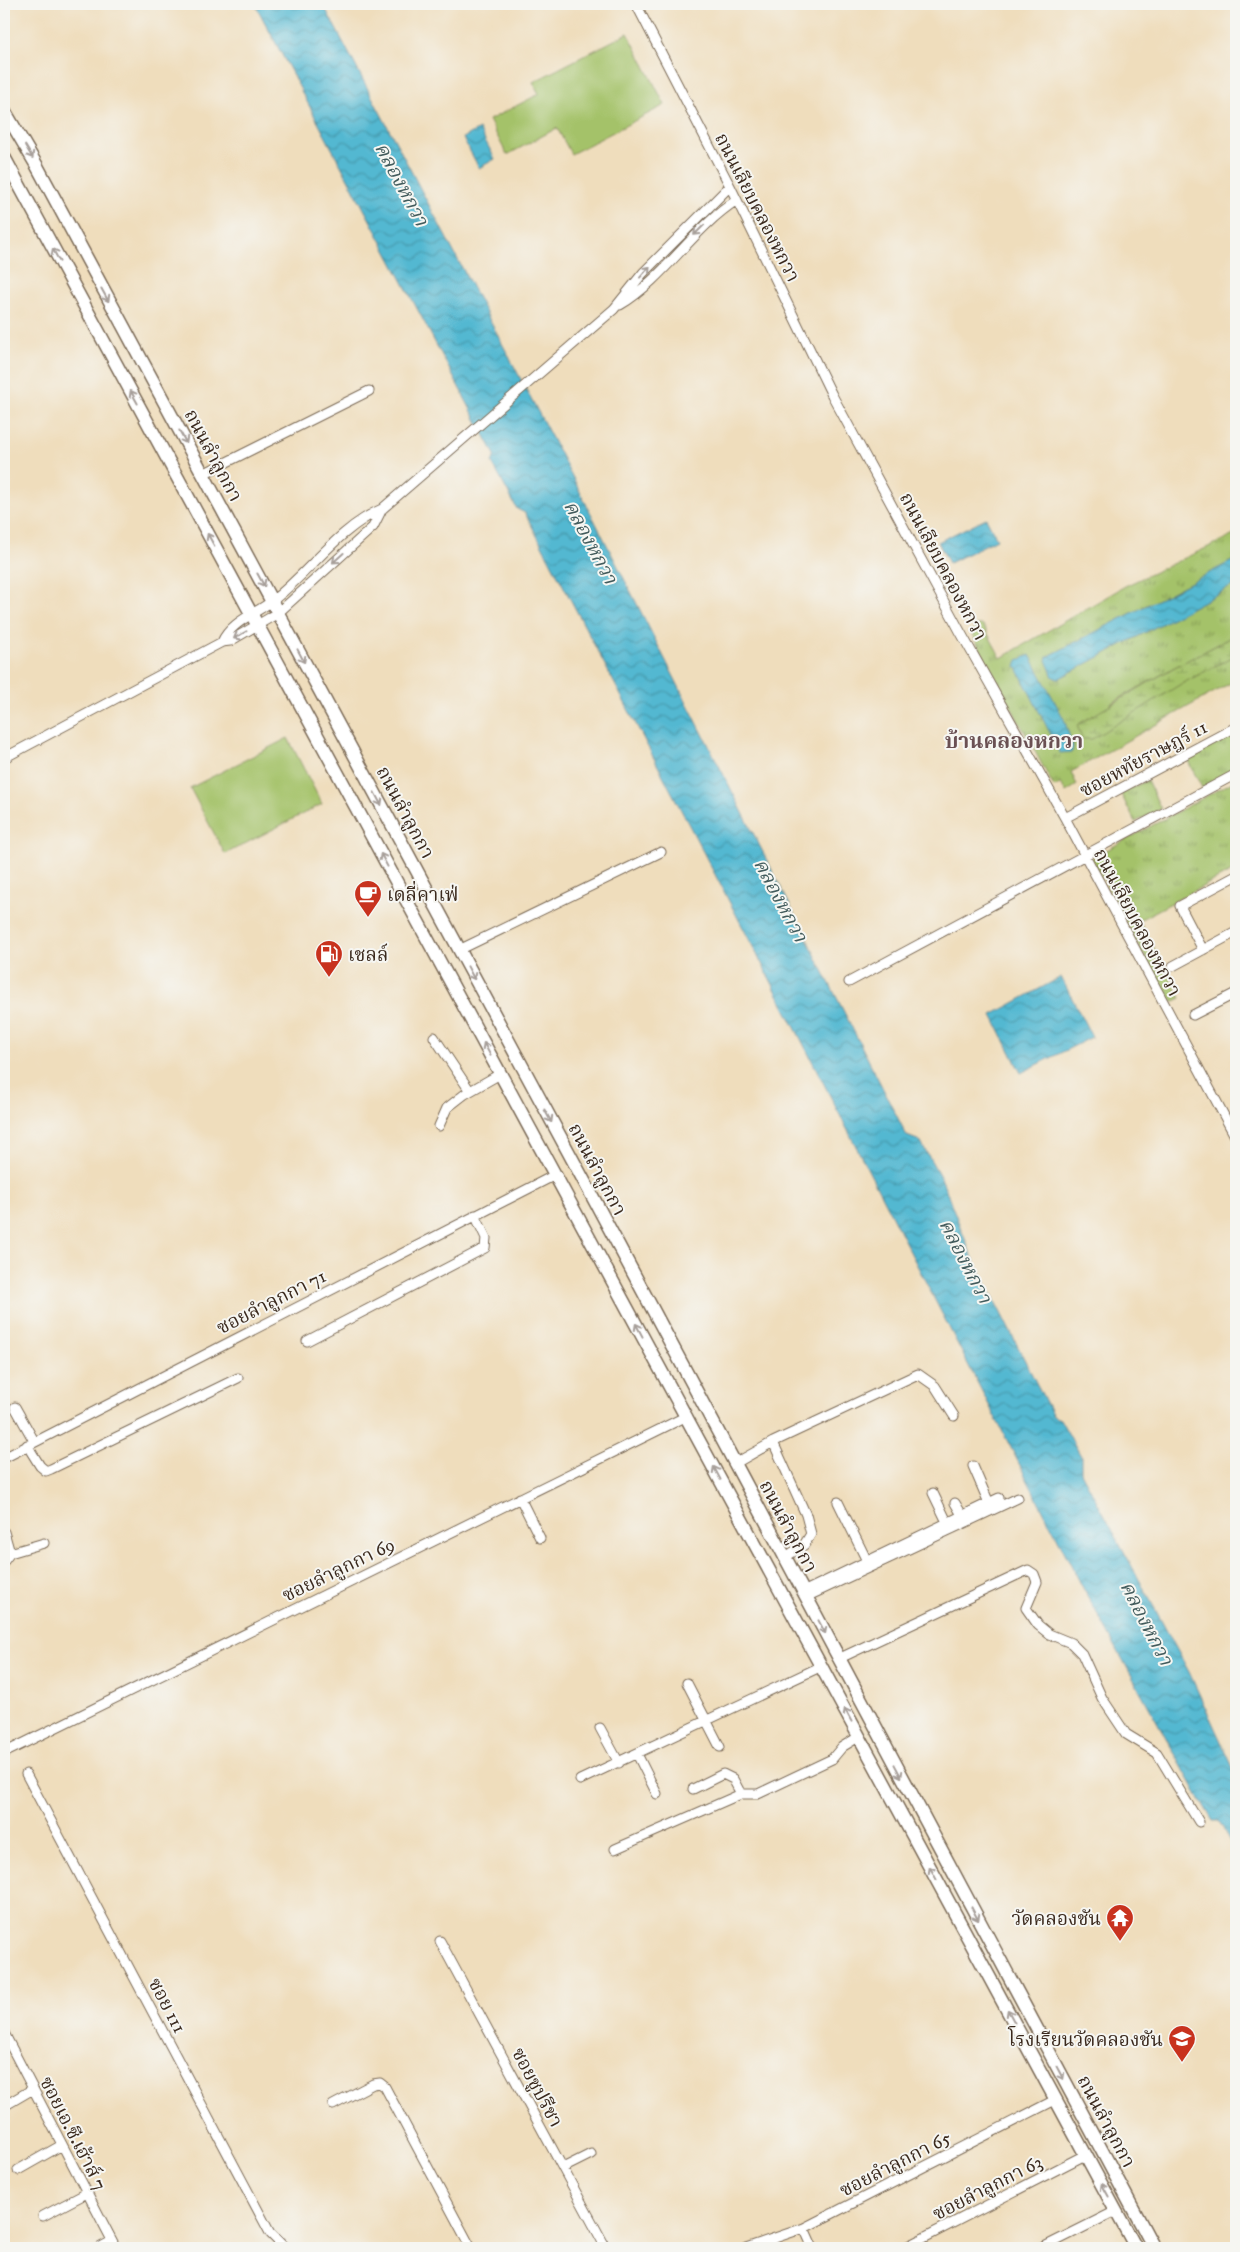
<svg xmlns="http://www.w3.org/2000/svg" width="1240" height="2252" font-family="'IM FELL DW Pica','Noto Serif Thai',serif">
<style>
.grass{fill:url(#grass-tufts);stroke:#707644}
.wetland{fill:url(#wetland-marsh);stroke:#707644}
.park{fill:#a4c269;stroke:#707644}
.water{fill:url(#water-waves);stroke:#477178}
.lines{fill:none;stroke-linecap:round;stroke-linejoin:round}
.minor-casing{stroke:#7a6955;stroke-width:11}
.secondary-casing{stroke:#7a6955;stroke-width:15}
.minor{stroke:#fff;stroke-width:9}
.secondary{stroke:#fff;stroke-width:12}
.oneway{stroke:#a79f9a}
.labels{text-anchor:middle;stroke-width:4;stroke-linejoin:round;paint-order:stroke}
.street-label{font-size:19px;fill:#3b2a1e;stroke:#f6f6f2}
.poi-label{font-size:19px;fill:#3b2a1e;stroke:#f6f6f2;text-anchor:start}
.water-label{font-size:20px;font-style:italic;fill:#435c5d;stroke:#f6f6f2}
.quarter-label{font-size:21px;font-weight:bold;fill:#6a5053;stroke:#f6f6f2}
</style>
<defs>
<pattern id="grass-tufts" width="24" height="20" patternUnits="userSpaceOnUse" patternTransform="scale(1.25)"><rect width="24" height="20" fill="#a4c269"/><path d="M3 7l-1-3M5 7V3M7 7l1-3M15 17l-1-3M17 17v-4M19 17l1-3" fill="none" stroke="#879e56"/></pattern>
<pattern id="wetland-marsh" width="20" height="14" patternUnits="userSpaceOnUse" patternTransform="scale(1.25)"><rect width="20" height="14" fill="#a4c269"/><path d="M1 5h8M5 5V1M11 12h8M15 12V8" fill="none" stroke="#879e56"/></pattern>
<pattern id="water-waves" width="16" height="10" patternUnits="userSpaceOnUse" patternTransform="scale(1.25)"><rect width="16" height="10" fill="#53b8d1"/><path d="M0 5q4-4 8 0t8 0" fill="none" stroke="#4696a9"/></pattern>
</defs>
<rect width="100%" height="100%" fill="#f6f6f2"/>
<filter id="ink" filterUnits="userSpaceOnUse"><feTurbulence type="fractalNoise" baseFrequency=".02" numOctaves="2"/><feDisplacementMap in="SourceGraphic" scale="10" xChannelSelector="R" yChannelSelector="G"/><feConvolveMatrix kernelMatrix="1 2 1 2 8 2 1 2 1" color-interpolation-filters="sRGB"/></filter>
<filter id="wash" filterUnits="userSpaceOnUse"><feTurbulence type="fractalNoise" baseFrequency=".0096" numOctaves="4" result="noise"/><feDisplacementMap in="SourceGraphic" scale="20" xChannelSelector="R" yChannelSelector="G"/><feGaussianBlur stdDeviation="1.12" result="paint"/><feColorMatrix in="noise" values="0 0 0 0 0 0 0 0 0 0 0 0 0 0 0 0 0 1.4 0 .05"/><feComposite in="paint" operator="in"/></filter>
<g filter="url(#wash)">
<rect width="100%" height="100%" fill="#efddbc"/>
<path class="grass" d="M1236,534V559L1047,657L1058,679L1236,584V635L1173,668L1110,704L1181,684L1236,655V680L1071,772L1077,785L1066,792L1061,784L1054,787L972,634L977,625H983L1001,658L1125,586Z
M1236,732V770L1202,788L1187,759Z
M1147,780L1161,809L1135,822L1121,794Z
M1236,780V869L1139,920L1181,998L1172,1002L1160,986L1092,858Z"/>
<path class="wetland" d="M1236,635V655L1181,684L1092,739H1082L1077,725L1082,722L1173,668Z"/>
<path class="park" d="M628,33L665,105L571,154L557,128L507,155L489,120L539,94L533,82Z
M288,738L322,804L225,854L190,788Z"/>
<path class="water" d="M255,4H323L573,478L907,1136L920,1141L942,1180L970,1252L1053,1416L1060,1419L1081,1456V1472L1189,1672L1236,1774V1853L1219,1821H1213L1201,1801L1083,1588L771,981L525,513L517,509L492,463L495,455Z
M479,129L495,159L479,168L463,138Z
M986,518L997,539L949,563L938,542Z
M1236,559V584L1058,679L1053,677L1046,660L1047,657Z
M1030,655L1064,719L1073,747L1072,752L1060,753L1016,666L1018,660Z
M1061,977L1092,1037L1021,1073L992,1015Z"/>
</g>
<g filter="url(#ink)">
<g class="lines">
<defs>
<path id="minor" d="M636,4L730,186L832,395L961,633L1065,818L1236,1138
M620,305C665,278 692,229 737,200
M203,474L369,391
M222,642C231,622 255,614 272,601C309,573 338,528 382,509L614,309L643,273L730,186
M4,758L222,642L230,641L278,613L373,527L382,509
M1065,818L1236,727
M459,950L661,852
M1203,950L1180,906L1236,876
M1173,966L1236,932
M849,982L1236,774
M1193,1015L1236,993
M434,1037L470,1091
M439,1126L447,1108L465,1094L500,1074
M307,1341L485,1248L486,1238L475,1215
M15,1407L34,1441
M27,1445L40,1466L46,1471L51,1469L238,1378
M4,1458L555,1175
M734,1464L773,1442
M973,1466L989,1503
M933,1493L947,1522
M520,1498L540,1538
M838,1502L867,1561
M955,1503L962,1515
M4,1532L10,1553L4,1561
M10,1553L44,1543
M784,1558L804,1545L811,1534L806,1515L773,1442L918,1374L935,1386L954,1416
M803,1592L999,1498
M806,1597L1018,1498
M838,1659L1028,1570L1034,1574L1037,1582L1026,1608L1038,1625L1049,1634L1071,1643L1082,1654L1102,1698L1126,1734L1157,1753L1199,1822
M687,1683L720,1747
M600,1728L619,1763
M4,1753L687,1416
M637,1754L657,1794
M26,1774L270,2233L285,2248
M580,1780L822,1666
M693,1789L723,1774L733,1779L741,1794
M615,1849L741,1794H758L832,1759L842,1747L860,1736
M440,1941L606,2248
M4,2033L116,2248
M333,2105L373,2084L380,2083L385,2087L471,2248
M4,2106L33,2089
M563,2168L591,2154
M18,2170L62,2145
M43,2216L87,2193
M804,2228L813,2248
M99,2248L112,2241
M746,2248L804,2228L1055,2100
M904,2248L1085,2155
M1042,2248L1116,2211"/>
<path id="secondary" d="M4,110L37,166L590,1192L1154,2248
M4,157L1136,2248"/>
</defs>
<use href="#minor" class="minor-casing"/>
<use href="#secondary" class="secondary-casing"/>
<use href="#minor" class="minor"/>
<use href="#secondary" class="secondary"/>
</g>
<defs><path id="oneway-shaft" d="M-6 0H5M1.5-3L5.5 0L1.5 3" fill="none" stroke-width="1.6" stroke-linecap="round" stroke-linejoin="round" transform="scale(1.25)"/></defs>
<g class="oneway">
<use href="#oneway-shaft" transform="translate(29 152) rotate(59)"/>
<use href="#oneway-shaft" transform="translate(699 230) rotate(135)"/>
<use href="#oneway-shaft" transform="translate(56 255) rotate(-118)"/>
<use href="#oneway-shaft" transform="translate(645 272) rotate(-48)"/>
<use href="#oneway-shaft" transform="translate(105 295) rotate(61)"/>
<use href="#oneway-shaft" transform="translate(134 397) rotate(-119)"/>
<use href="#oneway-shaft" transform="translate(183 437) rotate(61)"/>
<use href="#oneway-shaft" transform="translate(211 540) rotate(-119)"/>
<use href="#oneway-shaft" transform="translate(338 558) rotate(138)"/>
<use href="#oneway-shaft" transform="translate(261 580) rotate(61)"/>
<use href="#oneway-shaft" transform="translate(240 635) rotate(150)"/>
<use href="#oneway-shaft" transform="translate(301 656) rotate(62)"/>
<use href="#oneway-shaft" transform="translate(378 799) rotate(62)"/>
<use href="#oneway-shaft" transform="translate(384 860) rotate(-118)"/>
<use href="#oneway-shaft" transform="translate(471 973) rotate(62)"/>
<use href="#oneway-shaft" transform="translate(487 1049) rotate(-118)"/>
<use href="#oneway-shaft" transform="translate(548 1116) rotate(61)"/>
<use href="#oneway-shaft" transform="translate(639 1330) rotate(-118)"/>
<use href="#oneway-shaft" transform="translate(717 1473) rotate(-118)"/>
<use href="#oneway-shaft" transform="translate(822 1627) rotate(62)"/>
<use href="#oneway-shaft" transform="translate(848 1715) rotate(-118)"/>
<use href="#oneway-shaft" transform="translate(898 1771) rotate(62)"/>
<use href="#oneway-shaft" transform="translate(933 1873) rotate(-118)"/>
<use href="#oneway-shaft" transform="translate(975 1914) rotate(62)"/>
<use href="#oneway-shaft" transform="translate(1011 2016) rotate(-118)"/>
<use href="#oneway-shaft" transform="translate(1060 2073) rotate(62)"/>
<use href="#oneway-shaft" transform="translate(1105 2190) rotate(-119)"/>
</g>
</g>
<defs>
<symbol id="cafe-pin" viewBox="-11 -11 22 30"><path d="M0 17L-7.5 6A9.5 9.5 0 1 1 7.5 6Z" fill="#c8321e" stroke="#f6f6f2"/><path d="M-5.5-4.5H6V0H3Q3 3.5 0 3.5H-2.5Q-5.5 3.5-5.5 0ZM3-3.2v2h1.7v-2ZM-6 4.5H4V6H-6Z" fill="#fff"/></symbol>
<symbol id="fuel-pin" viewBox="-11 -11 22 30"><path d="M0 17L-7.5 6A9.5 9.5 0 1 1 7.5 6Z" fill="#c8321e" stroke="#f6f6f2"/><path d="M-5.5-6h7V0h2V4h1.3V-2.5L3-4.5l.8-.8L6-3V5H2.5V1h-1V6h-7ZM-4.2-4.7v3.2H.2V-4.7Z" fill="#fff"/></symbol>
<symbol id="temple-pin" viewBox="-11 -11 22 30"><path d="M0 17L-7.5 6A9.5 9.5 0 1 1 7.5 6Z" fill="#c8321e" stroke="#f6f6f2"/><path d="M0-6L5-2H3V0L6.5 2.5H4V6H1.5V3h-3V6H-4V2.5H-6.5L-3 0V-2H-5Z" fill="#fff"/></symbol>
<symbol id="school-pin" viewBox="-11 -11 22 30"><path d="M0 17L-7.5 6A9.5 9.5 0 1 1 7.5 6Z" fill="#c8321e" stroke="#f6f6f2"/><path d="M0-5L7-2L0 1L-7-2ZM-4 1L0 2.5L4 1V4Q0 6-4 4Z" fill="#fff"/></symbol>
</defs>
<g fill-rule="evenodd">
<use href="#cafe-pin" x="352" y="878" width="32" height="43"/>
<use href="#fuel-pin" x="313" y="938" width="32" height="43"/>
<use href="#temple-pin" x="1104" y="1902" width="32" height="43"/>
<use href="#school-pin" x="1166" y="2023" width="32" height="43"/>
</g>
<g class="labels">
<g class="street-label">
<text transform="translate(758 207) rotate(63)" y="7">ถนนเลียบคลองหกวา</text>
<text transform="translate(214 455) rotate(62)" y="7">ถนนลำลูกกา</text>
<text transform="translate(944 566) rotate(62)" y="7">ถนนเลียบคลองหกวา</text>
<text transform="translate(1143 758) rotate(-28)" y="7">ซอยหทัยราษฎร์ 11</text>
<text transform="translate(406 812) rotate(62)" y="7">ถนนลำลูกกา</text>
<text transform="translate(1138 922) rotate(62)" y="7">ถนนเลียบคลองหกวา</text>
<text transform="translate(598 1169) rotate(62)" y="7">ถนนลำลูกกา</text>
<text transform="translate(271 1301) rotate(-27)" y="7">ซอยลำลูกกา 71</text>
<text transform="translate(789 1526) rotate(62)" y="7">ถนนลำลูกกา</text>
<text transform="translate(338 1569) rotate(-26)" y="7">ซอยลำลูกกา 69</text>
<text transform="translate(168 2005) rotate(62)" y="7">ซอย 111</text>
<text transform="translate(538 2087) rotate(62)" y="7">ซอยชูปรีชา</text>
<text transform="translate(1107 2121) rotate(62)" y="7">ถนนลำลูกกา</text>
<text transform="translate(74 2133) rotate(63)" y="7">ซอยเอ.ซี.เฮ้าส์ 7</text>
<text transform="translate(895 2163) rotate(-27)" y="7">ซอยลำลูกกา 65</text>
<text transform="translate(987 2187) rotate(-27)" y="7">ซอยลำลูกกา 63</text>
</g>
<g class="poi-label">
<text x="387" y="901">เดลี่คาเฟ่</text>
<text x="348" y="961">เชลล์</text>
<text x="1101" y="1925" text-anchor="end">วัดคลองชัน</text>
<text x="1163" y="2046" text-anchor="end">โรงเรียนวัดคลองชัน</text>
</g>
<g class="water-label">
<text transform="translate(402 184) rotate(62)" y="7">คลองหกวา</text>
<text transform="translate(591 542) rotate(62)" y="7">คลองหกวา</text>
<text transform="translate(781 900) rotate(62)" y="7">คลองหกวา</text>
<text transform="translate(966 1261) rotate(63)" y="7">คลองหกวา</text>
<text transform="translate(1147 1623) rotate(63)" y="7">คลองหกวา</text>
</g>
<g class="quarter-label">
<text x="1014" y="748">บ้านคลองหกวา</text>
</g>
</g>
<rect width="1240" height="2252" fill="none" stroke="#f6f6f2" stroke-width="20"/>
</svg>
